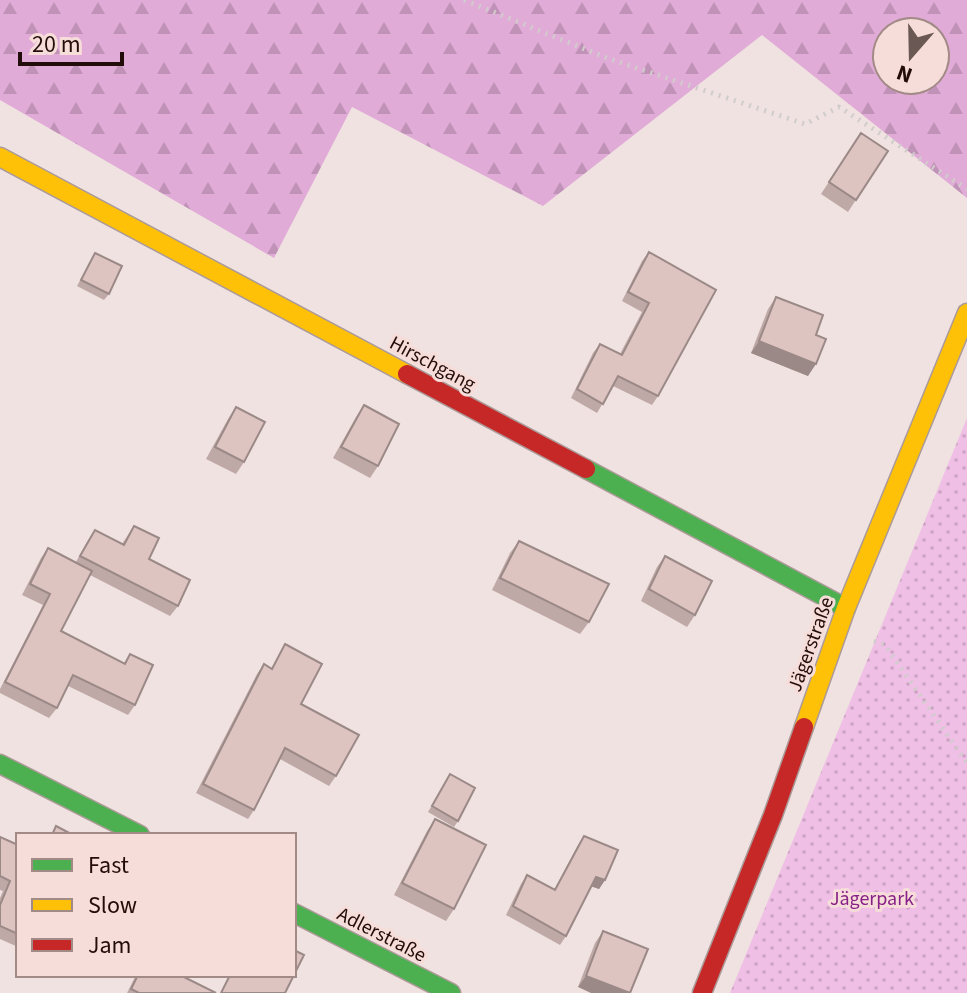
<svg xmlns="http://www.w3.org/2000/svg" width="967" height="993" font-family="'Source Sans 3',sans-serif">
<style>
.grass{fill:url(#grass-dots)}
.forest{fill:url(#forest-firs);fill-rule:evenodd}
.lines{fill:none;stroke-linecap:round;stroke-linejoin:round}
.fast-casing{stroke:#ab9a98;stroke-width:21}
.slow-casing{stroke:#ab9a98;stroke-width:21}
.jam-casing{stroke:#ab9a98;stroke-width:21}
.path{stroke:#d1cccc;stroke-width:5;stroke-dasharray:2 6;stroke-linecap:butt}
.fast{stroke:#4caf50;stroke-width:18}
.slow{stroke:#ffc107;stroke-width:18}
.jam{stroke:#c62828;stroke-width:18}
.wall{fill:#bea9a6}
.shaded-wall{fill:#9b8987}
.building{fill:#ddc4c1;stroke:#9b8987;stroke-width:2}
.labels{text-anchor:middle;stroke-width:6;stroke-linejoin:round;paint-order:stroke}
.street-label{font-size:20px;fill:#220d0a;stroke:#f7ddd9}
.park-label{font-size:20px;fill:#882187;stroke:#f7ddd9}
</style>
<defs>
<pattern id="grass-dots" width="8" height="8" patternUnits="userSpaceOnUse" patternTransform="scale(2)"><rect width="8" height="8" fill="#efbfe6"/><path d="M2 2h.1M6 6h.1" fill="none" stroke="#cda3c4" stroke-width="1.8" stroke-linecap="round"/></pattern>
<pattern id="forest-firs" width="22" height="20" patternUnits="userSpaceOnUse" patternTransform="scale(2)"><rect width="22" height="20" fill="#e1abd8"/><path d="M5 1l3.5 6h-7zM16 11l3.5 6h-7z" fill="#c192b8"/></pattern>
</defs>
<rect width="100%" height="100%" fill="#f0e2e0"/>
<path class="grass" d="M967,418V993H730Z"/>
<path class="forest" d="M0,0H967V198L762,35L543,206L352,107L274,258L0,100ZM887,32H935V80H887Z"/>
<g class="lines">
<defs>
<path id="fast" d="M586,469L846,608
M0,764L140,835
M294,913L451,993"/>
<path id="slow" d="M0,157L407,374
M804,727L846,608L967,313"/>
<path id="jam" d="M407,374L586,469
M702,993L773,815L804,727"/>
</defs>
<use href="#fast" class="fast-casing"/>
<use href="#slow" class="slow-casing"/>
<use href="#jam" class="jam-casing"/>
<path class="path" d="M464,0L607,58L805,124L839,107L967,189
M874,641L885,645L967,763"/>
<use href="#fast" class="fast"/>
<use href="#slow" class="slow"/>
<use href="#jam" class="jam"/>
</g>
<path class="wall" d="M861,133L888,151L848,212L821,194Z
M649,252L658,396L652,405L613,386L597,413L571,398L593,353L600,344L620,354L642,312L622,301L642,261Z
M95,253L109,294L104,300L77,286Z
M776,297L816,335L808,376L751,353L768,309Z
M364,405L378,466L370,478L333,458L356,417Z
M236,407L244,462L236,474L206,459L228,419Z
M134,526L149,559L178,606L170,616L90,575L61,631L124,663L130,654L135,705L128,715L68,686L57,708L49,718L0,693V689L43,605L22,595L41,558L48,548L76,562L88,540L95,530L122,544Z
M519,541L589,622L580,634L492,590L510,553Z
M665,556L695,615L687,627L641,601L657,567Z
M285,644L301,704L336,776L329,786L280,759L254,810L248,819L196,793L257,674L264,664L271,669Z
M450,774L458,821L454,827L428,812Z
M435,819L454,909L446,921L394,895L427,831Z
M584,836L605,880L599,889L592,886L566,936L560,945L506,915L521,884L527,875L554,890L578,845Z
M0,837L18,846V947L0,939V898L3,891L0,890Z
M603,931L630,993L578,987L595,943Z
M136,975H180L216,993H127Z"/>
<path class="shaded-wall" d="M759,341L816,364L808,376L751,353Z
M596,877L605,880L599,889L590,886Z
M586,976L629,993H591L578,987Z"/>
<path class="building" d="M861,133L888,151L856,200L829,182Z
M649,252L716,290L658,396L618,376L603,404L577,389L600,344L622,355L649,303L628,292Z
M95,253L122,266L109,294L81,280Z
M776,297L823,315L816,335L826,339L816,364L759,341Z
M364,405L399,424L378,466L341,447Z
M236,407L265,422L244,462L215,447Z
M134,526L159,538L149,559L190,580L178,606L80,556L95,530L124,545Z
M519,541L609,584L589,622L500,578Z
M48,548L92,571L61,631L125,664L130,654L153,665L135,705L73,675L57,708L5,682L50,594L30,584Z
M665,556L712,581L695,615L649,589Z
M285,644L322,664L301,704L359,735L336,776L285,748L254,810L203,784L264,664L272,669Z
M450,774L475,788L458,821L432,806Z
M435,819L486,845L454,909L402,883Z
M56,826L73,835H52Z
M584,836L618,850L605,880L596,877L566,936L513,906L527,875L555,890Z
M0,837L18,845V934L0,926V905L10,881L0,876Z
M603,931L648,949L630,993L586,976Z
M294,950L304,955L285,993H221L230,975H294Z
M138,975H180L216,993H139L131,989Z"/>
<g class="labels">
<g class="street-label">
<text transform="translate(433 363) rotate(28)" y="7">Hirschgang</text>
<text transform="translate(810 644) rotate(-70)" y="7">Jägerstraße</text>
<text transform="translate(382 934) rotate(27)" y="7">Adlerstraße</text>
</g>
<g class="park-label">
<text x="872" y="905">Jägerpark</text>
</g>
</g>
<rect x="16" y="833" width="280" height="144" fill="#f7ddd9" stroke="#a28a86" stroke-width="2"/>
<rect x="32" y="859" width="40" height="12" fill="#4caf50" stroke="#a28a86" stroke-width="2"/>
<text x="88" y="873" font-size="24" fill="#220d0a">Fast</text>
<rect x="32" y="899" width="40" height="12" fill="#ffc107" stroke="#a28a86" stroke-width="2"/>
<text x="88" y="913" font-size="24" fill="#220d0a">Slow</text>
<rect x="32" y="939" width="40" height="12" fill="#c62828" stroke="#a28a86" stroke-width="2"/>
<text x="88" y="953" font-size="24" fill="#220d0a">Jam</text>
<g transform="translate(911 56) rotate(200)"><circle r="38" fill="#f7ddd9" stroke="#a28a86" stroke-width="2"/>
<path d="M0-6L14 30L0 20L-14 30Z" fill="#6a5855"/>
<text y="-12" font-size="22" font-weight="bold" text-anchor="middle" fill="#220d0a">N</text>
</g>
<path d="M20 52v12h102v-12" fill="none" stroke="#220d0a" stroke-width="4"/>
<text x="32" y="52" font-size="24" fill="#220d0a" stroke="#f7ddd9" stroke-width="6" paint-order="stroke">20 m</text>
</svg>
